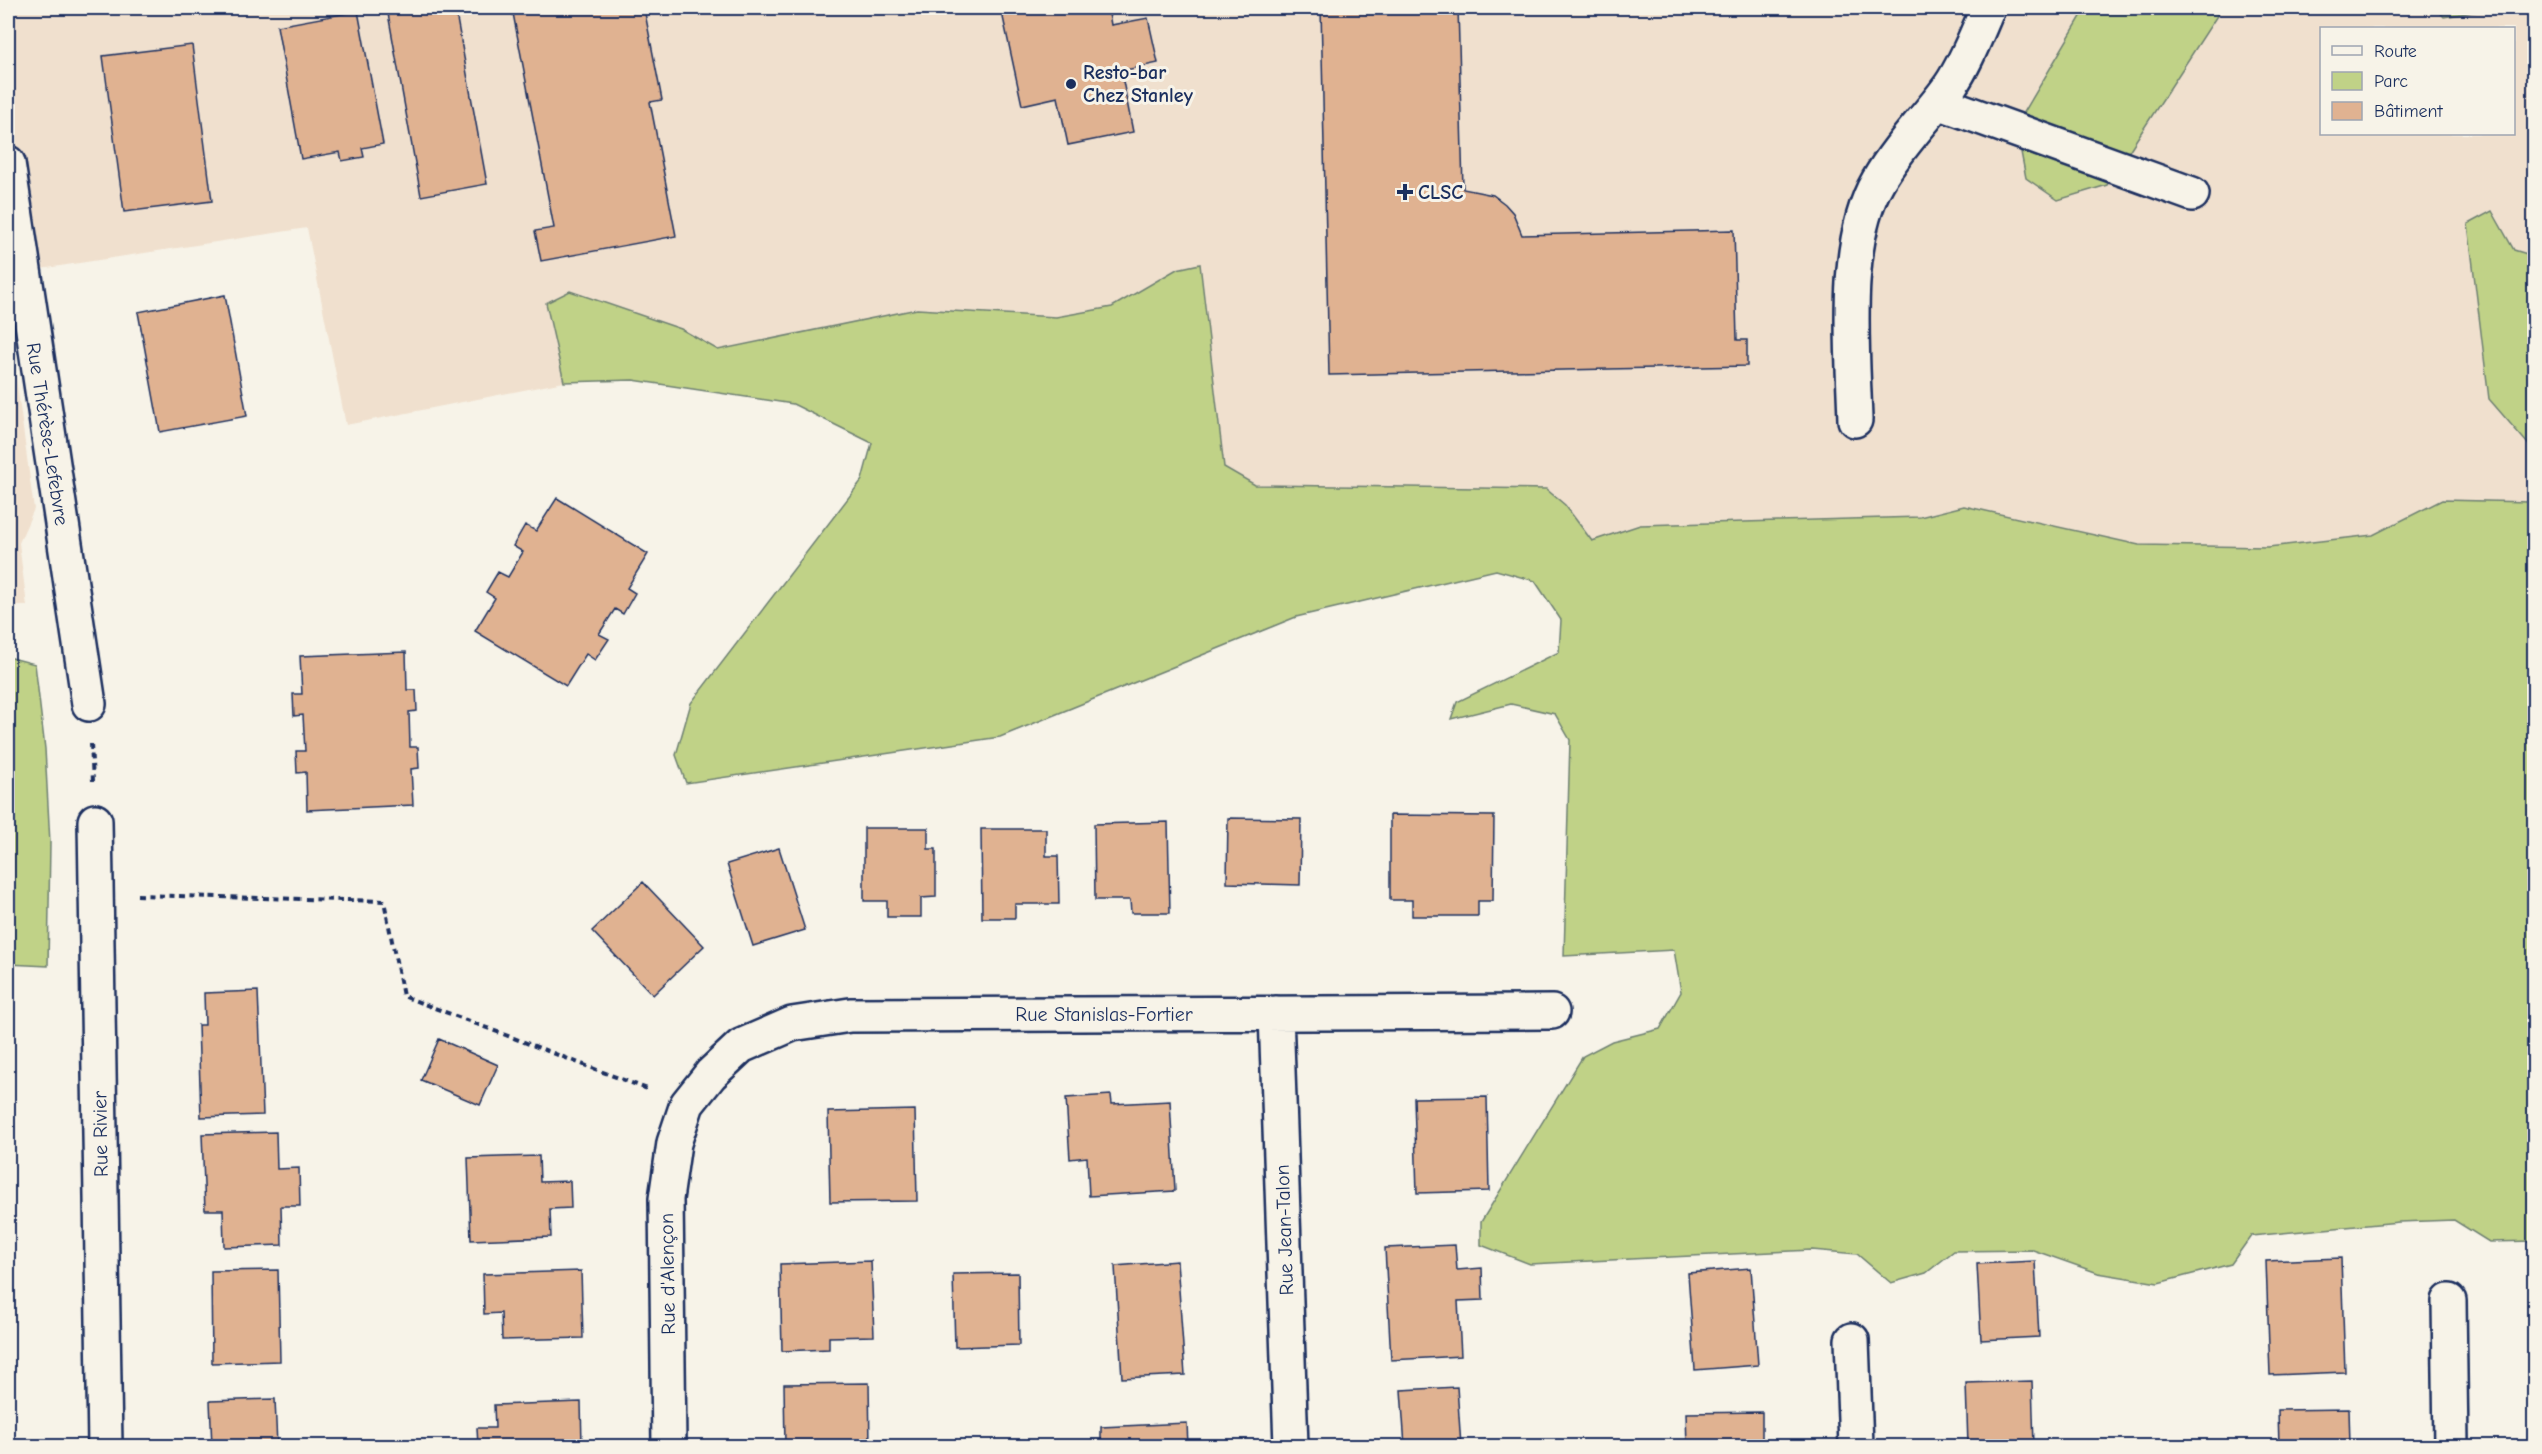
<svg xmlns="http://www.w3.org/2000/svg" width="2542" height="1454" font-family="'Comic Neue',sans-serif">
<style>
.built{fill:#f0e0ce;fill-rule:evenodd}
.green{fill:#c0d287;stroke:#6e8072;stroke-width:1.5}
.building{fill:#e0b291;stroke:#1b2f5e;stroke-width:1.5}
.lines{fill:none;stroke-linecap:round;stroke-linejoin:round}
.minor-casing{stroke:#1b2f5e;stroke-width:38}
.path{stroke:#1b2f5e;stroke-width:4;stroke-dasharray:6 4.5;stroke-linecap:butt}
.minor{stroke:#f7f3e8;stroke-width:33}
.poi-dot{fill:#1b2f5e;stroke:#f7f3e8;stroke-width:2}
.labels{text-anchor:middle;stroke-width:6;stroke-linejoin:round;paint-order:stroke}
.poi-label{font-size:20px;font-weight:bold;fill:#1b2f5e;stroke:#f7f3e8;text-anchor:start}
.street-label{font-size:20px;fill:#1b2f5e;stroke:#f7f3e8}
</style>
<rect width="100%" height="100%" fill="#f7f3e8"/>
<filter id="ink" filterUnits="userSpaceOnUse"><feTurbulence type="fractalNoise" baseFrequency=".0167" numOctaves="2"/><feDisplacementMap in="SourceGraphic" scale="12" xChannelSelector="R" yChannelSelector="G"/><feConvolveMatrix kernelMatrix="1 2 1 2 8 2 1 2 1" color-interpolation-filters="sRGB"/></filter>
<g filter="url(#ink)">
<path class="built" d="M8,8H2534V256L2514,250L2492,211L2530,444L2534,451V498L2530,502L2442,500L2373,535L2268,547L2139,545L1964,506L1920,517L1640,525L1592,541L1565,505L1546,489L1255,485L1224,467L1200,264L1177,269L1112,307L1056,317L917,309L718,350L681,329L546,303L564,382L346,425L307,228L8,274ZM2322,28H2514V134H2322Z
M8,319L34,509L19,543L27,606H8Z"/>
<path class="green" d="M2086,8H2222L2107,185L2058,200L2026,178L2016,126Z
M2436,8H2496L2444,17Z
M2492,211L2514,250L2534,256V451L2489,399L2468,224Z
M1200,264L1224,467L1255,485L1546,489L1565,505L1592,541L1640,525L1920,517L1964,506L2139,545L2268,547L2373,535L2442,500L2530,502L2534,498V1241L2489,1242L2454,1220L2399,1222L2251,1236L2231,1264L2158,1283L2098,1273L2033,1250L1954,1251L1926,1273L1891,1283L1857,1254L1812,1250L1530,1264L1481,1245V1222L1583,1056L1612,1041L1660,1029L1681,992L1674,950L1564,956L1570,740L1555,714L1511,704L1451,719L1457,702L1559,652L1561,620L1535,581L1496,570L1296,617L1000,737L686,783L676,755L691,703L862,480L872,443L793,404L633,380L564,382L546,303L570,291L681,329L718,350L917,309L1056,317L1112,307L1177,269Z
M8,657L35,664L45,749L50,843L48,966L8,964Z"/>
<path class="building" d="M387,8H455L487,184L421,196Z
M512,8H644L662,100L650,102L676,236L541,261L535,231L554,228Z
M1001,8H1108L1111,25L1148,18L1158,63L1121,71L1133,132L1068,145L1058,97L1022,105Z
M1321,8H1458L1463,189L1493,195L1505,204L1513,213L1522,235L1734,230L1737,340H1747V366L1329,375Z
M358,11L383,144L362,148L364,157L342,161L340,152L301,159L277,26Z
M192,45L212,201L124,212L103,56Z
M225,295L247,416L160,432L138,312Z
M557,498L648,554L627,588L635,593L623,614L615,609L599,634L609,639L595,660L586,654L566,686L475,631L495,598L486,592L498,572L508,577L523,552L513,546L525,525L536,531Z
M406,652L407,690H416L417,711L409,712L410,747H418L419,768L411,769L413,805L307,810L306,772L297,773L296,751H305L303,715L294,716L293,694H302L300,656Z
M1390,815L1494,816L1493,901H1478V916H1412V900H1390Z
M1228,818L1301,819L1300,885L1227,883Z
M1168,822L1170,913H1131L1130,900H1095L1094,824Z
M864,828H928V849H936V897L921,898V917H887V901H864Z
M981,829H1046V856H1058L1059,904H1015V918H982Z
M779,848L805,930L753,946L727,864Z
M643,882L704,946L653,995L592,931Z
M258,991L263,1115L201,1117L198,1025H205L204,993Z
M439,1039L498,1065L480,1105L421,1080Z
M1111,1095L1112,1104L1170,1101L1175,1191L1089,1196L1087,1157L1070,1159L1066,1098Z
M1487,1097L1489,1191L1417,1193L1414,1098Z
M915,1110L917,1201L830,1202L828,1112Z
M276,1132L277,1169L299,1168L300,1206H281L282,1245L224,1247L223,1210H205L202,1134Z
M539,1156L540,1182L570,1181L571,1208L550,1209L551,1237L471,1240L468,1158Z
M1455,1245L1457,1270L1482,1268L1483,1300L1458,1301L1461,1356L1391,1360L1385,1248Z
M2341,1258L2345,1372L2270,1375L2266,1261Z
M871,1261L874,1336L829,1337V1349L782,1351L780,1264Z
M1177,1261L1185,1375L1122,1378L1115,1266Z
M2035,1261L2039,1337L1981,1340L1977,1264Z
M1751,1268L1758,1365L1695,1370L1688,1273Z
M278,1270L280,1361L212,1363L211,1271Z
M581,1271L583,1338L502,1340L501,1313L484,1314L483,1274Z
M8,1272L10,1363H8Z
M1018,1273L1019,1345L955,1347L953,1274Z
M2032,1381L2034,1446H1968L1966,1383Z
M869,1383L870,1446H785L784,1384Z
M1457,1387L1461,1446H1405L1401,1390Z
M275,1399L277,1446H212L210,1401Z
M581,1402L582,1446H478L477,1428H495L494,1405Z
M2349,1409L2350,1446H2279L2278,1410Z
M1762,1412V1446H1687L1686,1413Z
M8,1415L10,1446H8Z
M1187,1423L1188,1446H1082V1443L1101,1442V1427Z"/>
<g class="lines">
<defs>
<path id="minor" d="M1938,102L2192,194
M8,163L89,704
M1855,420C1853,349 1842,243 1878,181C1898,146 1927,118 1950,86C1966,63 1977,33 1988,8
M95,821L105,1446
M1276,1013L1291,1446
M2449,1301L2451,1446
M1852,1340L1856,1446
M669,1446L666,1199L674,1143L687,1104L711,1074L741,1046L792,1024L850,1015L1552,1012"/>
</defs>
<use href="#minor" class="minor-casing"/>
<path class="path" d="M91,744L93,781
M137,895L384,901L403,996L650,1090"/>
<use href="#minor" class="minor"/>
</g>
</g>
<g class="poi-dot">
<circle cx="1071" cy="84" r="6"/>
<path d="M1402 183h6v6h6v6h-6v6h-6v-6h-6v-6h6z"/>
</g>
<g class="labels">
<g class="poi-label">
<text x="1083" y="79">Resto-bar<tspan x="1083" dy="23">Chez Stanley</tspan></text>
<text x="1418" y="199">CLSC</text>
</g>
<g class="street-label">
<text transform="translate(48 434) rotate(81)" y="7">Rue Thérèse-Lefebvre</text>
<text x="1104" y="1021">Rue Stanislas-Fortier</text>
<text transform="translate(100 1134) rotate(-91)" y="7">Rue Rivier</text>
<text transform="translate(1284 1230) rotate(-92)" y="7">Rue Jean-Talon</text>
<text transform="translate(667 1274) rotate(-91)" y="7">Rue d'Alençon</text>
</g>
</g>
<rect width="2542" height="1454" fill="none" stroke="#f7f3e8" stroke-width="30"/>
<rect x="15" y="15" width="2512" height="1424" fill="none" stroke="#1b2f5e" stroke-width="2" filter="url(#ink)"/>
<rect x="2320" y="27" width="195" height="108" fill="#f7f3e8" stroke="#9fa5b1" stroke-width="1.5"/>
<rect x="2332" y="46" width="30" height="9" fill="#f7f3e8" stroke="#9fa5b1" stroke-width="1.5"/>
<text x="2374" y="57" font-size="18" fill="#1b2f5e">Route</text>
<rect x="2332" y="72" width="30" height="18" fill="#c0d287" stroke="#9fa5b1" stroke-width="1.5"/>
<text x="2374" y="87" font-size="18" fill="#1b2f5e">Parc</text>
<rect x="2332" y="102" width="30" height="18" fill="#e0b291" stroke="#9fa5b1" stroke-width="1.5"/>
<text x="2374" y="117" font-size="18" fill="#1b2f5e">Bâtiment</text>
</svg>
